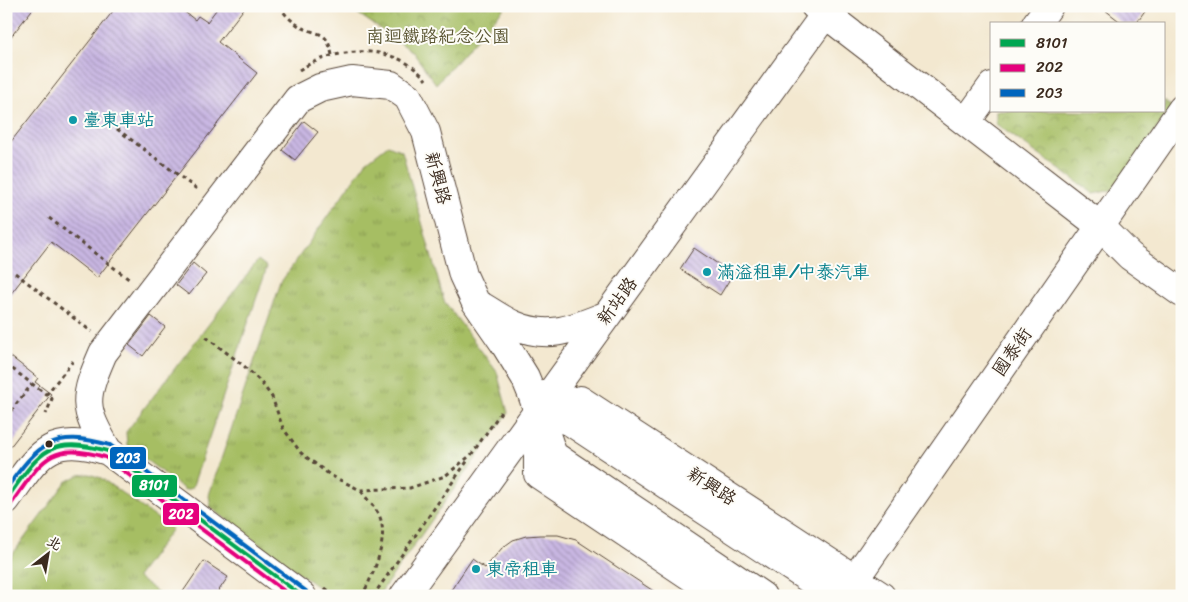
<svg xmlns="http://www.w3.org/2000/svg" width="1188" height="602" font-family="Sriracha,'LXGW WenKai TC',sans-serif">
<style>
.grass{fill:url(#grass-tufts);stroke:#707440}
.park{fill:url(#park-crowns);stroke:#707440}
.building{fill:url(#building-back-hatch)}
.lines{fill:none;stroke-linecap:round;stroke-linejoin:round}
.minor-casing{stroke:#574639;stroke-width:30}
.path{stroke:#574639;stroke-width:3;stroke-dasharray:4 4;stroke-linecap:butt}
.minor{stroke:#fff;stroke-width:28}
.bus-1-casing{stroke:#fdfcf7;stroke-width:8}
.bus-2-casing{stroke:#fdfcf7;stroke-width:8}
.bus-3-casing{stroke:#fdfcf7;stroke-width:8}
.bus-1{stroke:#00a651;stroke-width:4}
.bus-2{stroke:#e5007d;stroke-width:4}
.bus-3{stroke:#0065bd;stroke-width:4}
.culture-dot{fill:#0f9aa8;stroke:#fdfcf7;stroke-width:2}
.bus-dot{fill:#3b2a1e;stroke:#fdfcf7;stroke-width:2}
.labels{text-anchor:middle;stroke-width:4;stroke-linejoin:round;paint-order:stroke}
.park-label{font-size:18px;fill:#5b5633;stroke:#fdfcf7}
.culture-label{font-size:18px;fill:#0d838f;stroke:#fdfcf7;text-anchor:start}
.street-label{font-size:18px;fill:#3b2a1e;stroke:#fdfcf7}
.line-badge{stroke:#fdfcf7;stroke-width:2}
.badge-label{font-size:14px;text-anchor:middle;font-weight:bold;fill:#fff}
</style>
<defs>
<pattern id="grass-tufts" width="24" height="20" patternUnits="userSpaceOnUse" patternTransform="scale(1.25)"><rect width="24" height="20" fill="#a6be63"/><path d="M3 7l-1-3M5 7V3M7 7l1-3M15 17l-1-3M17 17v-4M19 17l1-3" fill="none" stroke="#889b51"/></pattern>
<pattern id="park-crowns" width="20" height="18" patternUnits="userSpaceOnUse" patternTransform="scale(1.25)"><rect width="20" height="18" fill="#a6be63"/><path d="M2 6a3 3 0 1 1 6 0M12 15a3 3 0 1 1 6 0" fill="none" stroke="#889b51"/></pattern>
<pattern id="building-back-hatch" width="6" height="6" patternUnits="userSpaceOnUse" patternTransform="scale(1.25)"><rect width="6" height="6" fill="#c9b7e3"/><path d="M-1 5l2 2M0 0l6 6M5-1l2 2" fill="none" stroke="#a495b7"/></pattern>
</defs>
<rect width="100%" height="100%" fill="#fdfcf7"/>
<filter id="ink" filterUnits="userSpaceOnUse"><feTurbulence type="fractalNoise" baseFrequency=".02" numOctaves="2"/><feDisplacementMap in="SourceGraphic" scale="10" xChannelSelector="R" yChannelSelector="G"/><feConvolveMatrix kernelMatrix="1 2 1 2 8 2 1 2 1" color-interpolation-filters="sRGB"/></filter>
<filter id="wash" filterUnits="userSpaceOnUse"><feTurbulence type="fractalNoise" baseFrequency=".0096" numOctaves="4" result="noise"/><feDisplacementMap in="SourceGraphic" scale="20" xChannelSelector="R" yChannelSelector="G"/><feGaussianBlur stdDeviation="1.12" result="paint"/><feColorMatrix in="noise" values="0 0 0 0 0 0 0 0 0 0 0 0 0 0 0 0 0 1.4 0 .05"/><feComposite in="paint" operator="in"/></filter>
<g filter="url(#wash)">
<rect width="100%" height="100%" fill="#f3e8d0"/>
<path class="grass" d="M388,145L402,151L444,301L497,372L508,413L378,596H330L211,508L209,495L281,282L366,162Z
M258,260L267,267L192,488L185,490L127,445L126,432Z
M89,474L101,478L172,529L137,577L163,596H6V563L66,482L79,475Z"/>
<path class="park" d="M347,6H506L436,84L412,51Z
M1164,101L1172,107L1115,189L1094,194L996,124V111H1164Z"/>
<g id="blocks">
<path class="building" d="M6,6H35L6,43Z
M117,6H177L195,20L198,16L207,22L219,6H246L218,42L257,73L97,278L51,242L6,300V148Z
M1100,6H1149L1136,24H1123Z
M304,121L318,132L295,160L282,150Z
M694,248L733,274L720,295L680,269Z
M193,263L206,274L189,295L176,285Z
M151,316L165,327L143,356L129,345Z
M6,353L38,378L35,382L51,394L6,452Z
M541,535H558L576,540L661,596H447L472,559L485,568L502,548L513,540L526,536Z
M204,561L228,577L215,596H180Z"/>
</g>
</g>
<g filter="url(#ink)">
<use href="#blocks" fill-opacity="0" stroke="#574639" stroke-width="1"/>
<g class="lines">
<defs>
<path id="minor" d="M815,6L1099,225L1130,256L1182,293
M1036,24L1049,6
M966,122L992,86
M483,307C493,313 503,320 514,325C549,340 572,329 605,316
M538,411L580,400L881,596
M538,411L571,422L835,596
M538,430V474L720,596
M108,451C82,407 83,399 103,353L298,99L320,88L352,81L391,85L408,97L426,132L463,275L475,301L504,343L525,377L532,394L553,455L762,596
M6,500C38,456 48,431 108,451L302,596
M404,596L831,6
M843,596L1182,109"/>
</defs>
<use href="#minor" class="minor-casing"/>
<path class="path" d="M279,6C285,15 293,23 303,28C321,36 327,31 332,55
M6,21L8,19
M299,70C337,46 396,42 426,80
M117,129L198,190
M49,218L130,280
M15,273L92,332
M206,337L244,366L260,381L272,397L283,428L301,453L330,475L360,490L410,488L445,476L471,455L501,412
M6,364L52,399L46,414
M46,395L73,361
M6,417L32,384
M361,491C366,498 373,505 378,513C391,536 373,575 362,596
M325,588L335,596
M373,596L468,460"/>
<use href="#minor" class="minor"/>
<defs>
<path id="bus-1" d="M6,500C39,453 47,435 108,451L302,596"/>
<path id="bus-2" d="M11,504C42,461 48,441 105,457L291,596"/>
<path id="bus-3" d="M6,489C39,443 53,429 110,445L306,591"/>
</defs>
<use href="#bus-1" class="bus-1-casing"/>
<use href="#bus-2" class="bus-2-casing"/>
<use href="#bus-3" class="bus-3-casing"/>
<use href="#bus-1" class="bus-1"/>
<use href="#bus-2" class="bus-2"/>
<use href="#bus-3" class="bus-3"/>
</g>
</g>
<g class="culture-dot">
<circle cx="73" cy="120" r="5"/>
<circle cx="707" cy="272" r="5"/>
<circle cx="476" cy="569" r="5"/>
</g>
<circle class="bus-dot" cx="49" cy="444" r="4.5"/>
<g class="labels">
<g class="park-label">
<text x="438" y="42">南迴鐵路紀念公園</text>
</g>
<g class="culture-label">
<text x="83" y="126">臺東車站</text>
<text x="717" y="278">滿溢租車/中泰汽車</text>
<text x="486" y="575">東帝租車</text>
</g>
<g class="street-label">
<text transform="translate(438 178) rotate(75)" y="6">新興路</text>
<text transform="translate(617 301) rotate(-54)" y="6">新站路</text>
<text transform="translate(1012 352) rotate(-55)" y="6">國泰街</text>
<text transform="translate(712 486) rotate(33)" y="6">新興路</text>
</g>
</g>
<g class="line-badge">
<rect x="109" y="446" width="38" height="24" rx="5" fill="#0065bd"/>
<rect x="131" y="474" width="47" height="24" rx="5" fill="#00a651"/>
<rect x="162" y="502" width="38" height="24" rx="5" fill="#e5007d"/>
</g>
<g class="badge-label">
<text x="128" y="463">203</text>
<text x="154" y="490">8101</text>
<text x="181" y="519">202</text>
</g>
<rect width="1188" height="602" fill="none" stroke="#fdfcf7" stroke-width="25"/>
<rect x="990" y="22" width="175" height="90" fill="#fdfcf7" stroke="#afa8a0"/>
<rect x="1000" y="39" width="25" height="8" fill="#00a651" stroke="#afa8a0"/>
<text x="1036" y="48" font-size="15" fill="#3b2a1e">8101</text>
<rect x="1000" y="64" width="25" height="8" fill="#e5007d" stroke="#afa8a0"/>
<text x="1036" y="72" font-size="15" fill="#3b2a1e">202</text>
<rect x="1000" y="89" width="25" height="8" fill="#0065bd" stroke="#afa8a0"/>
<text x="1036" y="98" font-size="15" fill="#3b2a1e">203</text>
<g transform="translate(48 554) rotate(31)" stroke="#fdfcf7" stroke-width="4" paint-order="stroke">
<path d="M0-4L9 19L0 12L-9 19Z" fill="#3b2a1e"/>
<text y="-8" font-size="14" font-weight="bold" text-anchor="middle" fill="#3b2a1e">北</text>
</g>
</svg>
